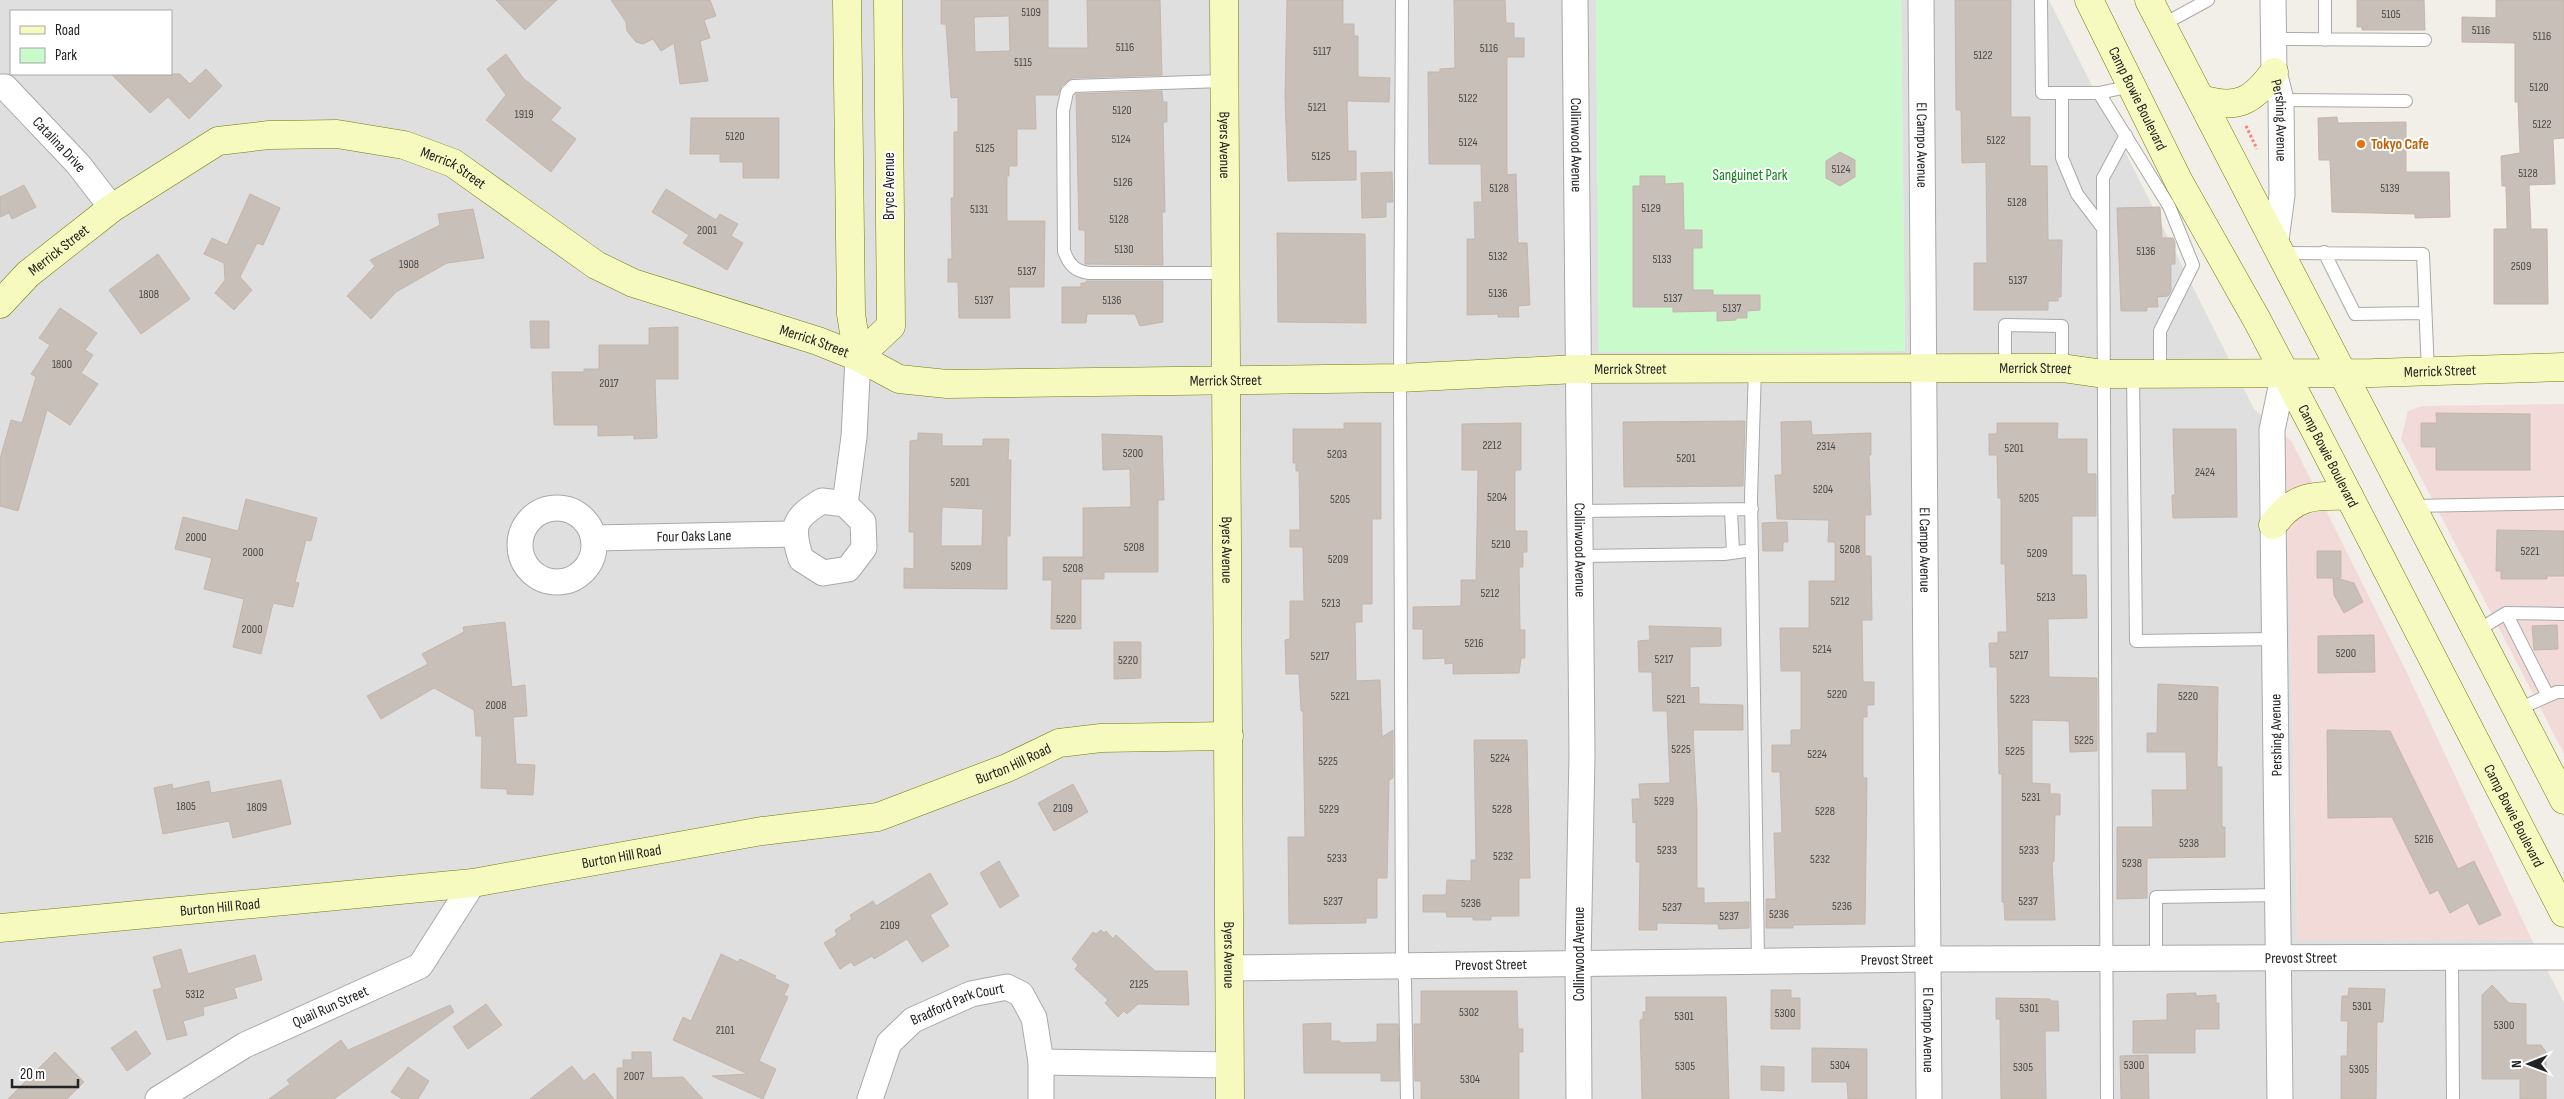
<svg xmlns="http://www.w3.org/2000/svg" width="2564" height="1099" font-family="'Sofia Sans Condensed',sans-serif">
<style>
.residential{fill:#e0dfdf;fill-rule:evenodd}
.commercial{fill:#f2dad9}
.park{fill:#c8facc}
.building{fill:#c7bfb8;stroke:#c4b6ab;fill-rule:evenodd}
.lines{fill:none;stroke-linecap:round;stroke-linejoin:round}
.lane-casing{stroke:#a9a9a9;stroke-width:14}
.street-casing{stroke:#a9a9a9;stroke-width:27}
.secondary-casing{stroke:#707d05;stroke-width:29}
.path{stroke:#fa8072;stroke-width:3;stroke-dasharray:2.5 2.5;stroke-linecap:butt}
.lane{stroke:#fff;stroke-width:12}
.street{stroke:#fff;stroke-width:25}
.secondary{stroke:#f7fabf;stroke-width:28}
.food-dot{fill:#e8710a;stroke:#fff;stroke-width:2}
.labels{text-anchor:middle;stroke-width:4;stroke-linejoin:round;paint-order:stroke}
.number-label{font-size:12px;fill:#4b4948}
.street-label{font-size:15px;fill:#222;stroke:#fff}
.food-label{font-size:15px;font-weight:bold;fill:#c56008;stroke:#fff;text-anchor:start}
.park-label{font-size:15px;fill:#0c8416;stroke:#fff}
</style>
<rect width="100%" height="100%" fill="#f2efe9"/>
<path class="residential" d="M0,0H1596L1599,352L1905,351L1901,0H2049L2254,409L2285,435L2298,940H2532L2564,1003V1099H0ZM11,11H171V74H11Z"/>
<path class="commercial" d="M2564,404V754L2401,439L2408,411L2422,406Z
M2285,435L2292,442L2407,673L2532,940H2298Z"/>
<path class="park" d="M1596,0H1901L1905,351L1599,352Z"/>
<path class="building" d="M496,0H557L525,30Z
M611,0H710L716,16L704,20L710,38L700,41L708,81L680,84L674,43L661,51L653,39L643,44L636,42L627,31L626,22Z
M941,0H1048V48H1088L1087,0H1160L1162,75L1072,78L1061,86L1058,95H1035L1036,129H1017V166H1009V176H1007V221H1045L1044,287H1009L1010,318H959L958,282H948V259H952L951,198H954V132H958V97L951,98L946,24H941ZM1009,16L1010,51L975,52L974,17Z
M1287,0H1343V24H1354V36H1358V77L1390,78L1389,102L1347,101L1348,151H1356V180L1288,181L1285,96Z
M1454,0H1505L1506,23H1514V38H1524V57H1507V175L1516,174L1518,243H1527L1530,305L1518,306L1519,317H1498V314L1467,315V239H1475L1474,202H1482L1481,164H1429L1428,72H1440V69L1455,68Z
M1955,0H2011V117H2030V166H2047L2048,240H2062L2061,297H2058V301H2048V310H1974V263H1987L1986,162L1962,163L1961,110H1956Z
M2357,0H2424L2425,30H2362V27H2357Z
M2496,0H2564V138L2553,139L2555,184L2529,185L2531,229H2547L2548,304H2494V229H2507L2506,186H2502L2501,156L2520,153L2518,102H2515V43L2462,42V17L2496,18Z
M506,54L523,78L561,108L551,120L576,139L551,172L486,120L506,95L487,69Z
M206,69L222,86L189,119L168,97L150,113L111,74H180L190,84Z
M1162,91L1163,102H1167V122H1163L1165,212H1162L1163,265L1085,264V230H1079L1076,94Z
M2337,117L2338,123L2406,122V172H2449L2450,217L2415,218V214L2332,212L2330,160H2319L2318,118Z
M691,118H779V178H743V162H720V154H690Z
M1840,152L1855,160V177L1840,186L1826,178V161Z
M1392,172L1393,202H1386V217L1362,218L1361,173Z
M1640,176H1665V184L1683,183L1684,230H1702V248H1693V290H1713V295H1760V310L1747,311V318H1736V320L1717,321V311L1673,312V307H1633V186H1640Z
M24,185L36,207L12,219L9,213L0,217V197Z
M666,189L716,220L720,214L738,224L731,236L743,243L727,270L683,243L689,235L652,212Z
M250,194L280,208L263,245L257,243L240,277L252,290L234,310L215,293L225,280L224,263L204,254L212,238L227,245Z
M2160,207L2162,238H2173L2175,243V264H2171V291L2168,296L2157,297L2158,307H2147V311H2121L2117,208Z
M473,209L484,258L447,263L396,292L371,319L347,296L375,266L370,260L440,225L438,214Z
M1277,233L1365,234L1366,323L1278,322Z
M158,254L190,299L141,334L109,290Z
M1086,281H1163V322L1140,326L1135,314H1087L1086,323H1062V287H1081V283H1086Z
M60,308L97,333L85,350L93,355L81,373L98,384L70,425L47,410L18,511L0,506V459L11,420L22,423L36,377L31,374L50,345L39,338Z
M530,321H549V348H531Z
M678,327V379H655L657,438L634,439V435L598,436V425H554L552,372H584V369H599V345H649V328Z
M2436,413L2530,414V470H2436V447H2421V423H2437Z
M1745,421L1743,486L1624,487L1623,422Z
M1811,421L1812,435L1871,433V455H1869L1871,515H1865V556H1871L1872,620H1862L1863,682H1874V705H1867V717H1863V778H1867L1865,924L1793,925V928H1766V899H1776L1774,833H1782L1780,772H1772V745H1791V730H1801V671H1781L1780,628H1809V581H1835V542H1828L1829,520L1777,519L1775,475H1782L1781,422Z
M1344,423H1381V519H1372V604H1362V622H1355L1356,681L1380,680L1382,737L1393,730V778L1389,780L1387,878H1377V918H1366V923L1289,924L1288,837H1305L1303,711H1301L1299,674H1286L1285,640L1290,639V601H1304L1303,547H1290V530H1300L1299,471H1296V463H1293V429H1344Z
M1521,423V470H1515V531H1527V552H1523V567H1519L1520,630H1525V658H1521L1519,673L1453,674V663L1445,664V658L1423,659V629H1413V607L1461,606V580H1476L1478,470H1462V424Z
M1997,423H2058L2057,439H2087V474H2096V516H2072V575H2086L2087,618L2048,619L2049,677L2097,678V751L2070,752L2069,721L2032,720V783L2050,784V794H2060V815H2055L2054,862H2052L2055,920H2005L2004,902H2002V774H1999L1997,667H1990L1989,643H1998V632H2007L2005,564H2001V498H1998L1997,455H1989V434H1997Z
M2173,429H2236L2237,517L2173,518L2172,495H2175Z
M918,433L942,434V446H983V439H1009L1008,460H1011L1010,536H1007V589L904,588V568L914,569V532H909L910,441L918,440ZM942,507L983,509L982,546H941Z
M1102,434L1162,436L1164,500H1158V572H1104V579H1081V629H1051L1052,580H1043V557H1083V508L1131,507L1130,469L1103,470Z
M246,499L317,518L311,541L306,540L295,582L299,583L293,607L273,603L261,654L233,647L244,599L204,589L212,558L175,549L183,517L238,531Z
M1787,522L1788,542H1783V551H1763L1762,523Z
M2497,530L2564,531V576H2547V579H2501V571H2496Z
M2317,551H2341V578H2336L2354,583L2363,602L2344,613L2334,595L2333,578H2317Z
M505,622L512,687L525,685L527,716L513,717L516,764L535,765L533,795L507,794V789L481,788L482,736H476L474,710L434,688L381,719L367,696L428,664L422,654L464,632L463,627Z
M2557,625L2558,649L2534,650L2532,626Z
M1649,626L1721,628V646L1690,647V688L1699,687V704L1743,705V730H1693L1697,811V888H1704V903L1749,902V928L1719,929L1718,924L1657,923V930H1639L1640,862H1636V822L1633,823L1632,799H1640L1639,784L1670,783L1667,711H1653L1652,672H1639L1638,641L1650,640Z
M2374,635L2375,672L2318,673V636Z
M1114,642H1141V678L1114,679Z
M2158,684L2218,687L2217,767H2222V827H2225V857L2147,858V898L2117,899V827H2153L2152,790H2187L2186,752H2147V733H2157Z
M2327,730L2390,731L2458,869L2474,861L2501,915L2479,925L2468,903L2450,913L2438,890L2430,894L2392,817L2328,818Z
M1474,740H1527L1530,878H1519V916H1491V920H1473V917H1447L1446,912H1423V895H1446L1447,880L1471,881V860H1476Z
M281,780L291,824L233,838L229,821L163,834L154,788L172,784L173,789L209,781L211,793Z
M1073,784L1088,812L1054,831L1038,803Z
M999,861L1019,896L1000,908L980,873Z
M930,873L948,904L930,915L949,946L922,962L907,939L874,959L872,956L854,966L851,962L840,969L824,943L837,935L835,930L852,919L850,915L873,901L876,906Z
M1101,930L1104,933L1106,931L1113,939L1116,935L1155,971H1187L1189,1005L1138,1004L1127,1014L1124,1011L1118,1017L1105,1003L1108,1000L1075,969L1078,965L1072,959L1093,932L1096,934Z
M181,949L188,974L255,955L262,980L234,988L237,998L203,1007L204,1015L183,1021L187,1035L167,1040L153,990L162,988L153,957Z
M721,954L738,962L740,959L776,976L774,978L789,985L784,995L788,997L759,1061L776,1069L763,1099L712,1076L748,1074L673,1040L683,1017L691,1021Z
M2492,985L2509,1003L2526,1004V1045H2541L2546,1052V1099H2520V1079H2482V995Z
M2349,988L2385,989L2383,1022H2377L2376,1099H2341V1056H2347L2348,1021H2341L2342,996H2348Z
M1771,990H1791V998H1800V1029H1771Z
M1421,991H1517L1518,1029H1523V1052H1519V1099H1421V1081H1415L1414,1024H1421Z
M2196,993V996L2216,995V1003H2219V1029H2195V1053H2133V1021L2167,1020V994Z
M1646,997H1726L1729,1099H1642L1640,1020L1643,1019V1012H1646Z
M1996,998L2050,999L2051,1001H2058L2059,1031H2045L2046,1099H2001L2000,1019H1996Z
M486,1004L502,1025L468,1049L453,1027Z
M450,1005L454,1012L334,1099H269L290,1084L287,1080L341,1040L348,1050Z
M1331,1023V1041H1340V1043L1377,1042V1024H1398L1399,1081H1381V1073H1304L1303,1024Z
M136,1031L151,1054L127,1071L111,1048Z
M1812,1048L1867,1049V1099H1848L1847,1082H1812Z
M55,1052L84,1082L67,1099H8Z
M632,1052H651L652,1078L683,1077L703,1099H617V1068H623V1060H632Z
M2148,1055L2149,1099H2121L2120,1056Z
M572,1066L584,1081L594,1073L614,1099H530Z
M1761,1066L1784,1067V1091L1761,1090Z
M408,1067L429,1081L418,1099H402L391,1092Z"/>
<g class="lines">
<defs>
<path id="lane" d="M1402,0L1400,378L1402,964L1405,981L1407,1099
M2041,0L2042,93H2099L2132,86
M2325,0V40
M2162,25L2208,0
M2274,39L2425,40
M1223,81L1073,86L1067,92L1063,111L1064,251C1069,265 1075,271 1089,273H1225
M2062,93V158L2077,194L2102,227
M2099,93L2169,206L2193,265L2160,331V373
M2281,100L2406,101
M2324,252L2355,314L2425,313
M2282,253L2423,254L2428,372
M1755,368L1751,497L1758,960
M2005,368V325L2062,326V368
M2133,373L2136,641L2274,639
M2412,506L2564,503
M1580,511L1752,509
M1731,511L1733,551
M1580,556L1724,554L1752,550
M2506,613L2548,696
M2475,632L2506,613L2564,614
M2516,710L2557,692H2564
M2156,958V897L2278,895
M2452,958L2453,1099
M2107,1099L2103,178L2126,135"/>
<g id="street">
<path id="s1" d="M1575,0L1582,754L1578,962L1579,1099"/>
<path id="s2" d="M1921,0L1929,1099"/>
<path id="s3" d="M2273,0L2274,72L2281,100L2282,195L2276,240"/>
<path id="s4" d="M0,87H5L78,164L112,208"/>
<path d="M822,501L845,504L863,522L864,548L848,569L823,573L801,559C791,527 792,519 822,501Z"/>
<path d="M845,504L854,437L858,357"/>
<circle cx="557" cy="545" r="37"/>
<path id="s5" d="M594,538L793,534"/>
<path id="s6" d="M1229,968L1928,959L2564,957"/>
<path d="M1041,1062L1229,1065"/>
<path id="s7" d="M158,1099L245,1045L420,966L473,883"/>
<path id="s8" d="M870,1099L889,1043L913,1020L971,994L1007,987L1021,994L1034,1018L1041,1062V1099"/>
<path d="M2280,1099L2272,430L2284,373"/>
</g>
<g id="secondary">
<path d="M847,0L851,314L858,357"/>
<path id="s9" d="M1224,0L1230,1099"/>
<path id="s10" d="M2089,0L2179,182L2257,320L2316,432L2564,913"/>
<path d="M2149,0L2564,800"/>
<path d="M2202,99C2237,110 2253,101 2274,72"/>
<path id="s11" d="M0,304L28,274L112,208L218,141L269,135L337,134L404,145L453,163L596,265L633,283L818,341L858,357L899,379L947,384L1400,378L1577,369L2062,368L2104,374L2373,373L2564,367"/>
<path d="M858,357L891,326L888,0"/>
<path d="M2273,525C2294,495 2314,495 2349,496"/>
<path id="s12" d="M0,928L473,883L762,831L878,817L1007,768L1059,743L1101,738L1229,736"/>
</g>
</defs>
<use href="#lane" class="lane-casing"/>
<use href="#street" class="street-casing"/>
<use href="#secondary" class="secondary-casing"/>
<path class="path" d="M2246,126L2257,149"/>
<use href="#lane" class="lane"/>
<use href="#street" class="street"/>
<use href="#secondary" class="secondary"/>
</g>
<circle class="food-dot" cx="2361" cy="144" r="5"/>
<g class="labels">
<g class="number-label">
<text x="1031" y="16">5109</text>
<text x="2391" y="18">5105</text>
<text x="2481" y="34">5116</text>
<text x="2542" y="40">5116</text>
<text x="1125" y="51">5116</text>
<text x="1489" y="52">5116</text>
<text x="1322" y="55">5117</text>
<text x="1983" y="59">5122</text>
<text x="1023" y="66">5115</text>
<text x="2539" y="91">5120</text>
<text x="1468" y="102">5122</text>
<text x="1317" y="111">5121</text>
<text x="1122" y="114">5120</text>
<text x="524" y="118">1919</text>
<text x="2542" y="128">5122</text>
<text x="735" y="140">5120</text>
<text x="1121" y="143">5124</text>
<text x="1996" y="144">5122</text>
<text x="1468" y="146">5124</text>
<text x="985" y="152">5125</text>
<text x="1321" y="160">5125</text>
<text x="1841" y="173">5124</text>
<text x="2528" y="177">5128</text>
<text x="1123" y="186">5126</text>
<text x="1499" y="192">5128</text>
<text x="2390" y="192">5139</text>
<text x="2017" y="206">5128</text>
<text x="1651" y="212">5129</text>
<text x="979" y="213">5131</text>
<text x="1119" y="223">5128</text>
<text x="707" y="234">2001</text>
<text x="1124" y="253">5130</text>
<text x="2146" y="255">5136</text>
<text x="1498" y="260">5132</text>
<text x="1662" y="263">5133</text>
<text x="409" y="268">1908</text>
<text x="2521" y="270">2509</text>
<text x="1027" y="275">5137</text>
<text x="2018" y="284">5137</text>
<text x="1498" y="297">5136</text>
<text x="149" y="298">1808</text>
<text x="1673" y="302">5137</text>
<text x="984" y="304">5137</text>
<text x="1112" y="304">5136</text>
<text x="1732" y="312">5137</text>
<text x="62" y="368">1800</text>
<text x="609" y="387">2017</text>
<text x="1492" y="449">2212</text>
<text x="1826" y="450">2314</text>
<text x="2014" y="452">5201</text>
<text x="1133" y="457">5200</text>
<text x="1337" y="458">5203</text>
<text x="1686" y="462">5201</text>
<text x="2205" y="476">2424</text>
<text x="960" y="486">5201</text>
<text x="1823" y="493">5204</text>
<text x="1497" y="501">5204</text>
<text x="2029" y="502">5205</text>
<text x="1340" y="503">5205</text>
<text x="196" y="541">2000</text>
<text x="1501" y="548">5210</text>
<text x="1134" y="551">5208</text>
<text x="1850" y="553">5208</text>
<text x="2530" y="555">5221</text>
<text x="253" y="556">2000</text>
<text x="2037" y="557">5209</text>
<text x="1338" y="563">5209</text>
<text x="961" y="570">5209</text>
<text x="1073" y="572">5208</text>
<text x="1490" y="597">5212</text>
<text x="2046" y="601">5213</text>
<text x="1840" y="605">5212</text>
<text x="1331" y="607">5213</text>
<text x="1066" y="623">5220</text>
<text x="252" y="633">2000</text>
<text x="1474" y="647">5216</text>
<text x="1822" y="653">5214</text>
<text x="2346" y="657">5200</text>
<text x="2019" y="659">5217</text>
<text x="1320" y="660">5217</text>
<text x="1664" y="663">5217</text>
<text x="1128" y="664">5220</text>
<text x="1837" y="698">5220</text>
<text x="1340" y="700">5221</text>
<text x="2188" y="700">5220</text>
<text x="1676" y="703">5221</text>
<text x="2020" y="703">5223</text>
<text x="496" y="709">2008</text>
<text x="2084" y="744">5225</text>
<text x="1681" y="753">5225</text>
<text x="2015" y="755">5225</text>
<text x="1817" y="758">5224</text>
<text x="1500" y="762">5224</text>
<text x="1328" y="765">5225</text>
<text x="2031" y="801">5231</text>
<text x="1664" y="805">5229</text>
<text x="186" y="810">1805</text>
<text x="257" y="811">1809</text>
<text x="1063" y="812">2109</text>
<text x="1329" y="813">5229</text>
<text x="1502" y="813">5228</text>
<text x="1825" y="815">5228</text>
<text x="2424" y="843">5216</text>
<text x="2189" y="847">5238</text>
<text x="1667" y="854">5233</text>
<text x="2029" y="854">5233</text>
<text x="1503" y="860">5232</text>
<text x="1337" y="862">5233</text>
<text x="1820" y="863">5232</text>
<text x="2132" y="867">5238</text>
<text x="1333" y="905">5237</text>
<text x="2028" y="905">5237</text>
<text x="1471" y="907">5236</text>
<text x="1842" y="910">5236</text>
<text x="1672" y="911">5237</text>
<text x="1779" y="918">5236</text>
<text x="1729" y="920">5237</text>
<text x="890" y="929">2109</text>
<text x="1139" y="988">2125</text>
<text x="195" y="998">5312</text>
<text x="2362" y="1010">5301</text>
<text x="2029" y="1012">5301</text>
<text x="1469" y="1016">5302</text>
<text x="1785" y="1017">5300</text>
<text x="1684" y="1020">5301</text>
<text x="2504" y="1029">5300</text>
<text x="725" y="1034">2101</text>
<text x="1840" y="1069">5304</text>
<text x="2134" y="1069">5300</text>
<text x="1685" y="1070">5305</text>
<text x="2023" y="1071">5305</text>
<text x="2359" y="1073">5305</text>
<text x="634" y="1080">2007</text>
<text x="1470" y="1083">5304</text>
</g>
<g class="street-label">
<text dy="5" stroke="none"><textPath href="#s10" startOffset="110">Camp Bowie Boulevard</textPath></text>
<text dy="5" stroke="none"><textPath href="#s3" startOffset="121">Pershing Avenue</textPath></text>
<text dy="5" stroke="none"><textPath href="#s4" startOffset="84">Catalina Drive</textPath></text>
<text dy="5" stroke="none"><textPath href="#s9" startOffset="145">Byers Avenue</textPath></text>
<text dy="5" stroke="none"><textPath href="#s1" startOffset="145">Collinwood Avenue</textPath></text>
<text dy="5" stroke="none"><textPath href="#s2" startOffset="145">El Campo Avenue</textPath></text>
<text dy="5" stroke="none"><textPath href="#s11" startOffset="515">Merrick Street</textPath></text>
<text transform="translate(889 186) rotate(-90)" y="5">Bryce Avenue</text>
<text dy="5" stroke="none"><textPath href="#s11" startOffset="80">Merrick Street</textPath></text>
<text dy="5" stroke="none"><textPath href="#s11" startOffset="920">Merrick Street</textPath></text>
<text dy="5" stroke="none"><textPath href="#s11" startOffset="1745">Merrick Street</textPath></text>
<text dy="5" stroke="none"><textPath href="#s11" startOffset="2150">Merrick Street</textPath></text>
<text dy="5" stroke="none"><textPath href="#s11" startOffset="2555">Merrick Street</textPath></text>
<text dy="5" stroke="none"><textPath href="#s11" startOffset="1340">Merrick Street</textPath></text>
<text dy="5" stroke="none"><textPath href="#s10" startOffset="515">Camp Bowie Boulevard</textPath></text>
<text dy="5" stroke="none"><textPath href="#s5" startOffset="100">Four Oaks Lane</textPath></text>
<text dy="5" stroke="none"><textPath href="#s9" startOffset="550">Byers Avenue</textPath></text>
<text dy="5" stroke="none"><textPath href="#s2" startOffset="550">El Campo Avenue</textPath></text>
<text dy="5" stroke="none"><textPath href="#s1" startOffset="550">Collinwood Avenue</textPath></text>
<text transform="translate(2276 735) rotate(-91)" y="5">Pershing Avenue</text>
<text dy="5" stroke="none"><textPath href="#s12" startOffset="1031">Burton Hill Road</textPath></text>
<text dy="5" stroke="none"><textPath href="#s10" startOffset="920">Camp Bowie Boulevard</textPath></text>
<text dy="5" stroke="none"><textPath href="#s12" startOffset="626">Burton Hill Road</textPath></text>
<text dy="5" stroke="none"><textPath href="#s12" startOffset="221">Burton Hill Road</textPath></text>
<text dy="5" stroke="none"><textPath href="#s9" startOffset="955">Byers Avenue</textPath></text>
<text transform="translate(1579 954) rotate(-90)" y="5">Collinwood Avenue</text>
<text dy="5" stroke="none"><textPath href="#s6" startOffset="1072">Prevost Street</textPath></text>
<text dy="5" stroke="none"><textPath href="#s6" startOffset="668">Prevost Street</textPath></text>
<text dy="5" stroke="none"><textPath href="#s6" startOffset="262">Prevost Street</textPath></text>
<text dy="5" stroke="none"><textPath href="#s7" startOffset="196">Quail Run Street</textPath></text>
<text dy="5" stroke="none"><textPath href="#s8" startOffset="140">Bradford Park Court</textPath></text>
<text dy="5" stroke="none"><textPath href="#s2" startOffset="1030">El Campo Avenue</textPath></text>
</g>
<g class="food-label">
<text x="2371" y="149">Tokyo Cafe</text>
</g>
<g class="park-label">
<text x="1750" y="180">Sanguinet Park</text>
</g>
</g>
<rect x="10" y="10" width="162" height="65" fill="#ffffff" stroke="#a7a7a7"/>
<rect x="20" y="26" width="25" height="8" fill="#f7fabf" stroke="#a7a7a7"/>
<text x="55" y="35" font-size="15" fill="#222222">Road</text>
<rect x="20" y="48" width="25" height="15" fill="#c8facc" stroke="#a7a7a7"/>
<text x="55" y="60" font-size="15" fill="#222222">Park</text>
<g transform="translate(2529 1064) rotate(269)" stroke="#ffffff" stroke-width="4" paint-order="stroke">
<path d="M0-4L9 19L0 12L-9 19Z" fill="#222222"/>
<text y="-8" font-size="14" font-weight="bold" text-anchor="middle" fill="#222222">N</text>
</g>
<path d="M12 1079v8h66v-8" fill="none" stroke="#222222" stroke-width="2.5"/>
<text x="20" y="1079" font-size="15" fill="#222222" stroke="#ffffff" stroke-width="4" paint-order="stroke">20 m</text>
</svg>
